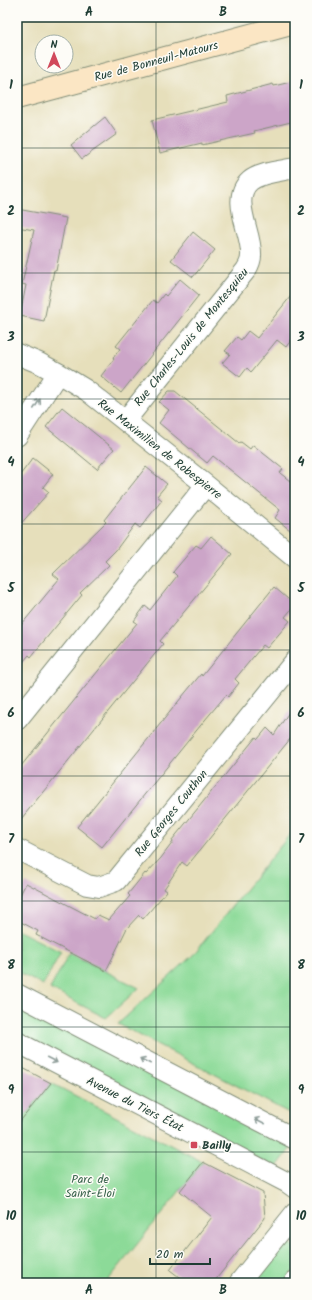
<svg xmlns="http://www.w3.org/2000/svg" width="312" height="1300" font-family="Kalam,sans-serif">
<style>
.green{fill:#8cda98;stroke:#568c66}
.building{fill:#cca5c8}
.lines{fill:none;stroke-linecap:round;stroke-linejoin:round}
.minor-casing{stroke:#828e78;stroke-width:22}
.secondary-casing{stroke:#828e78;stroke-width:24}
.minor{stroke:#fff;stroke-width:20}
.secondary{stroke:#fbe6c4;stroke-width:22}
.oneway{stroke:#8f9e9a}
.grid{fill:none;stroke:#1f3d34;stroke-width:1;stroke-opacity:0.55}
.poi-dot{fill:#d1495b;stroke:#fdfcf7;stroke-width:1.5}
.labels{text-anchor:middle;stroke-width:3;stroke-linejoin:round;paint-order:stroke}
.street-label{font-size:12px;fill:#1f3d34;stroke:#fdfcf7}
.poi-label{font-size:12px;font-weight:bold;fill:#1f3d34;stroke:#fdfcf7;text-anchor:start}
.park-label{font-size:12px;fill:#3a644d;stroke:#fdfcf7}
.neatline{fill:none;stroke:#1f3d34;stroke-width:1.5}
.grid-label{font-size:13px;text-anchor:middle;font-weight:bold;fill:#1f3d34}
</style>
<rect width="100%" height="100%" fill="#fdfcf7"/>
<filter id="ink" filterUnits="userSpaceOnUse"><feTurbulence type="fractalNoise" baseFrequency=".025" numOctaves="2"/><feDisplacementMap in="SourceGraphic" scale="8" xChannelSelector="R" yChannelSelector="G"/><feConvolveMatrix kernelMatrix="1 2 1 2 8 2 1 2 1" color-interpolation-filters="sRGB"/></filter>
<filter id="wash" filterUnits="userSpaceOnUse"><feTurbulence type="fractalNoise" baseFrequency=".012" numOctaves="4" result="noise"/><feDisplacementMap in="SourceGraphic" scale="16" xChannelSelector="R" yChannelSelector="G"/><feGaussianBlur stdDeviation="0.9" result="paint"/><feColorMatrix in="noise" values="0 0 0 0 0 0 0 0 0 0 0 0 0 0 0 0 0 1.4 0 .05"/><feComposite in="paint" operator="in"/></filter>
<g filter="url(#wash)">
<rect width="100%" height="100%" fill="#e6dfbb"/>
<path class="green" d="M295,828V1116L118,1024L193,955Z
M17,930L61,952L43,985L17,972Z
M69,953L139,988L106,1018L50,989Z
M17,1002L293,1145L276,1168L17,1035Z
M51,1083L203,1162L106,1283H17V1125Z
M284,1238L295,1247V1269L284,1283H248Z"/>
<g id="blocks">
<path class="building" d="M295,81V121L254,131L255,133L246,135L202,145V143L160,153L152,120L228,102L227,96L273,84L274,86Z
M105,117L117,134L82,159L71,145Z
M17,209L66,218L56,271L54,270L44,321L20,316L26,285L22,284L34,230L17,227Z
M193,232L215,250L193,277L171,260Z
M180,279L199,295L121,393L101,376L114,359L113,358L120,349L116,346L153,300L157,303L164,294L166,296Z
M295,291V335L286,347L277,340L251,372L247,368L240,377L222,363L230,354L225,351L237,337L241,340L248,331L257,338Z
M169,391H175L239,443L241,442L250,449L253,445L283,469L280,473L295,485V534L275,518L280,510L213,456L207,463L159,423L169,410L159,402Z
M62,407L114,449L97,469L46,427Z
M33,458L53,474L43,487L49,492L17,528V479Z
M146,467L167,484L157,496L162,500L140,528L135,524L116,550L105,561L109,565L80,593L82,595L39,647L31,657L29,655L17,669V630L59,579L53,574L106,522L104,520Z
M211,536L232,554L160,641L163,644L17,824V771L137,623L134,621L145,606L150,610L177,576L173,572L196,545L201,548Z
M274,587L295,605L285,617L290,621L267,648L263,645L235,679L239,683L228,697L226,695L205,720L102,847L77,827L186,692L201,674L202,676Z
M295,703V733L187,866L182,862L164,889L167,891L143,919L139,915L127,928L106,971L36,935L38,931L17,920V901L26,883L95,919L98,915L109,920L130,896L128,894L145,873L146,874L161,858L173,842L172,840L256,737L258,739L267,728L274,735Z
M17,1065L51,1083L17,1125Z
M203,1162L263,1193L265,1218L213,1283H187L170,1270L212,1217L180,1191Z"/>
</g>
</g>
<g filter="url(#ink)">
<use href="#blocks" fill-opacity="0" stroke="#828e78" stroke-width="1"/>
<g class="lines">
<defs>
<path id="minor" d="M17,354L39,363L58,373L86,390L206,485L295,558
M125,421L246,270C249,265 251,261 251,256C253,234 229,199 250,181C261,172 282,171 295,168
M17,436L58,373
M17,720L206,485
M17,849L87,885L99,887L116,881L295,661
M17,994L295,1139
M17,1042L288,1183L295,1188
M239,1283L295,1213
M294,1283L295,1281"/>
<path id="secondary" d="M17,98L295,23"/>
</defs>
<use href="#minor" class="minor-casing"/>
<use href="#secondary" class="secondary-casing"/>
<use href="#minor" class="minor"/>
<use href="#secondary" class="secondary"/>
</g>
<defs><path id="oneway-shaft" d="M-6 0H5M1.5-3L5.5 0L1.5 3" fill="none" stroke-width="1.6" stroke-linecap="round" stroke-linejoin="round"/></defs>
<g class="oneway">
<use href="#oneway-shaft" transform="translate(37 404) rotate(-57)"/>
<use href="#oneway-shaft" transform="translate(52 1060) rotate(27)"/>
<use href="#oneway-shaft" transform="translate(145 1061) rotate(-153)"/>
<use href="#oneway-shaft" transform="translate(260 1121) rotate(-153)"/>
</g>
</g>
<path class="grid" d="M156,17V1283M17,148H295M17,273H295M17,399H295M17,524H295M17,650H295M17,776H295M17,901H295M17,1027H295M17,1152H295"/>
<rect class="poi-dot" x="190" y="1141" width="8" height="8" rx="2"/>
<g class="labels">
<g class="street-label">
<text transform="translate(156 61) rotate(-15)" y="4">Rue de Bonneuil-Matours</text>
<text transform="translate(191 337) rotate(-51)" y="4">Rue Charles-Louis de Montesquieu</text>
<text transform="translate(160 449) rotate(38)" y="4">Rue Maximilien de Robespierre</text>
<text transform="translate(171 813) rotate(-51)" y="4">Rue Georges Couthon</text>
<text transform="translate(135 1104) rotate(27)" y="4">Avenue du Tiers État</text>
</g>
<g class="poi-label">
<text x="202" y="1149">Bailly</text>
</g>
<g class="park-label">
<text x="90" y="1183">Parc de<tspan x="90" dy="14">Saint-Éloi</tspan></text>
</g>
</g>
<rect width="312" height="1300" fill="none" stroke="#fdfcf7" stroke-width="44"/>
<g transform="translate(54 54)"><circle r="19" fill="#fdfcf7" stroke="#a4b0a9"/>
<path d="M0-3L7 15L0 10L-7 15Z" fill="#d1495b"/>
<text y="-6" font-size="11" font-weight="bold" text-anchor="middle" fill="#1f3d34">N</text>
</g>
<path d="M150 1258v6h60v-6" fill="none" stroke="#1f3d34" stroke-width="2"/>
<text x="156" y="1258" font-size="12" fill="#1f3d34" stroke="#fdfcf7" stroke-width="3" paint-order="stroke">20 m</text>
<rect x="22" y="22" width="268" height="1256" class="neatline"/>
<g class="grid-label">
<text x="89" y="16">A</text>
<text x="223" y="16">B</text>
<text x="11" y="89">1</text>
<text x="301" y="89">1</text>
<text x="11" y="215">2</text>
<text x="301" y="215">2</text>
<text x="11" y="341">3</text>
<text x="301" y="341">3</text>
<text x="11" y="466">4</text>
<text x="301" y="466">4</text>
<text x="11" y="592">5</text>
<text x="301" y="592">5</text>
<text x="11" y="717">6</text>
<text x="301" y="717">6</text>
<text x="11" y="843">7</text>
<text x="301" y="843">7</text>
<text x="11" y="969">8</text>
<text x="301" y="969">8</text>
<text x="11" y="1094">9</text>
<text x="301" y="1094">9</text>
<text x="11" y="1220">10</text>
<text x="301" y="1220">10</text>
<text x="89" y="1294">A</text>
<text x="223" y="1294">B</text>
</g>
</svg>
